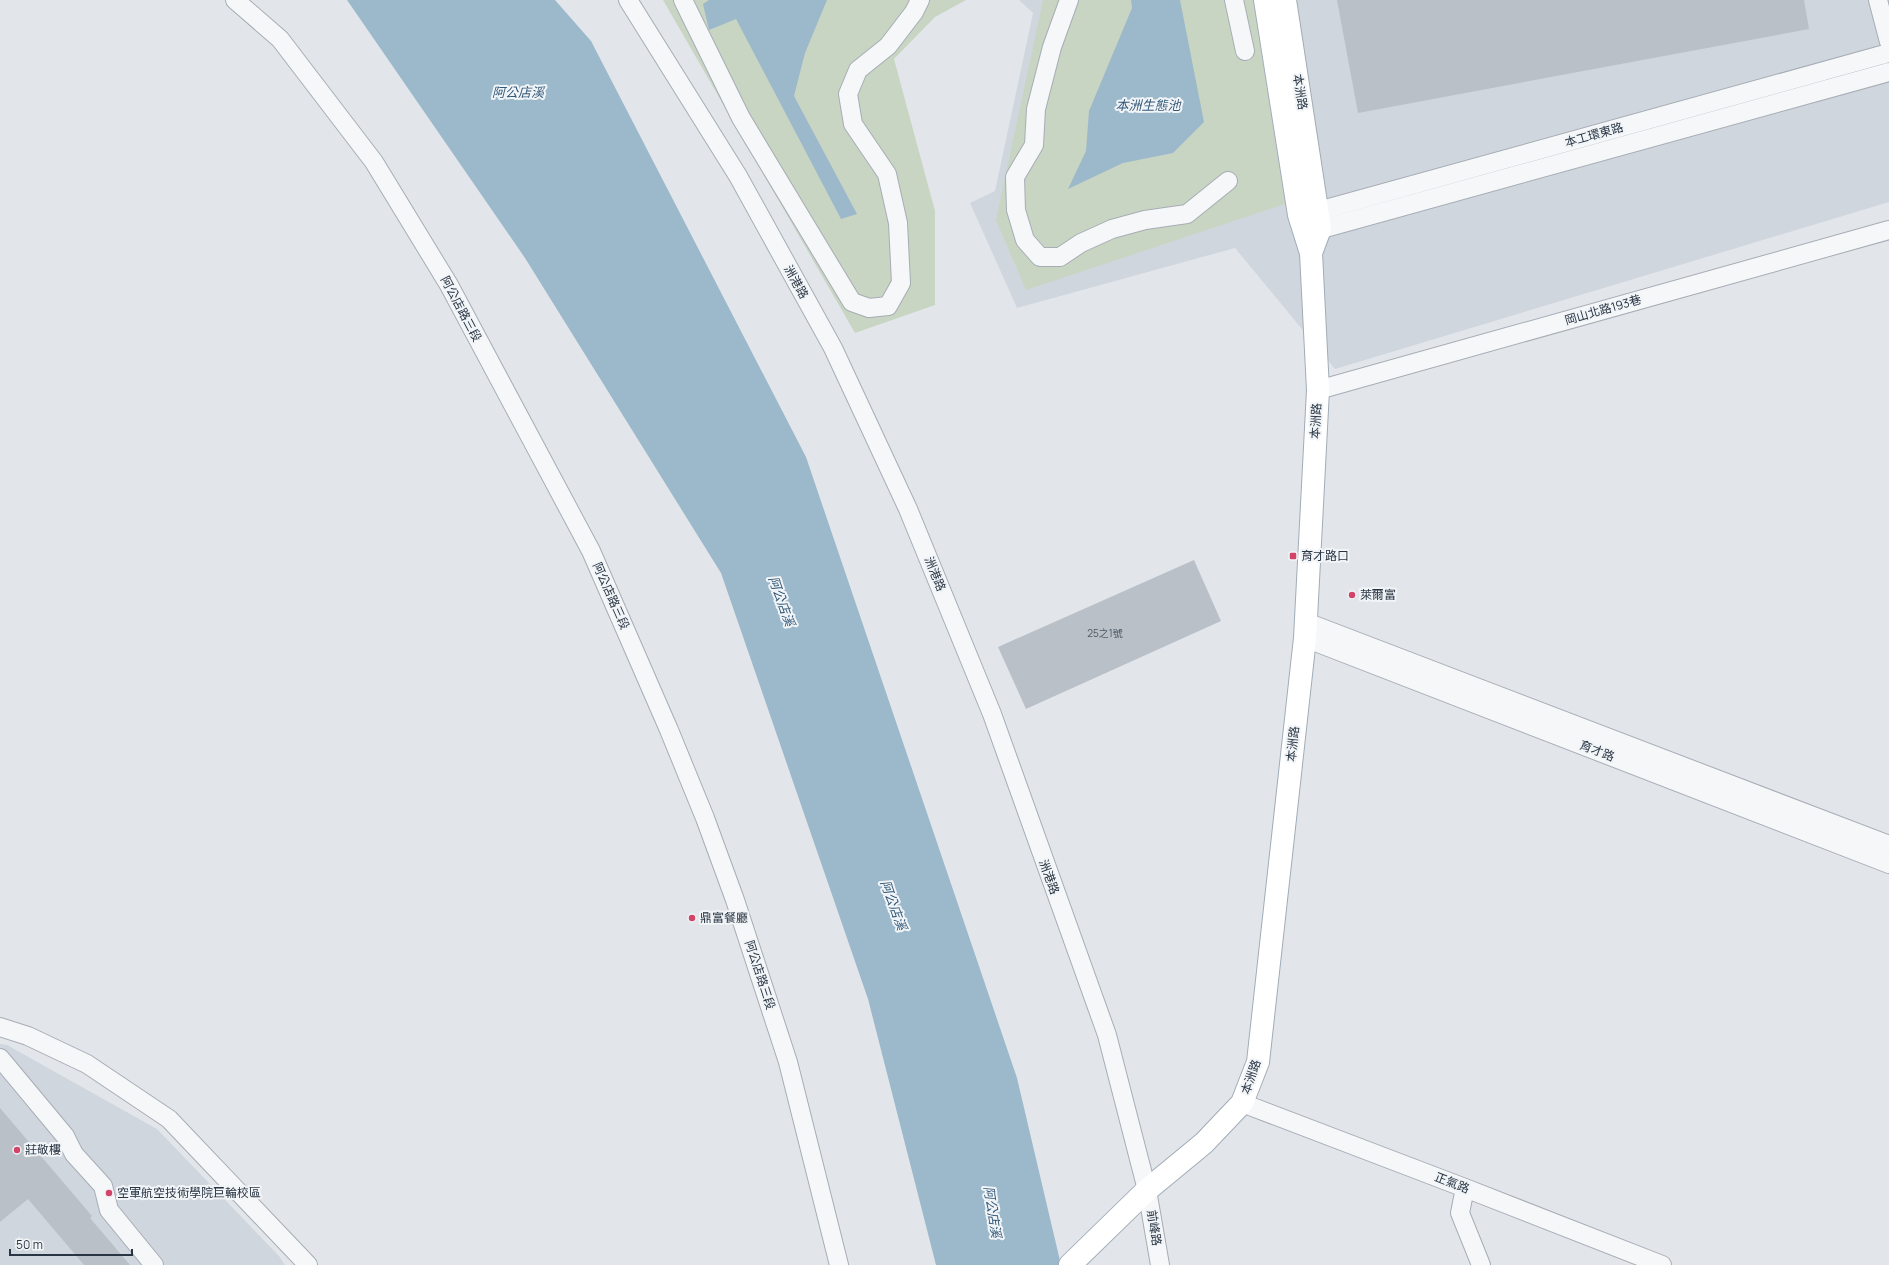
<svg xmlns="http://www.w3.org/2000/svg" width="1889" height="1265" font-family="Manrope,'Noto Sans TC',sans-serif">
<style>
.built{fill:#d0d6dd}
.green{fill:#c9d5c3}
.water{fill:#9cb8cb}
.building{fill:#b9c0c8}
.lines{fill:none;stroke-linecap:round;stroke-linejoin:round}
.minor-casing{stroke:#a7adb5;stroke-width:20}
.major-casing{stroke:#a1acb7;stroke-width:24}
.minor{stroke:#f5f7f9;stroke-width:18}
.major{stroke:#fff;stroke-width:22}
.poi-dot{fill:#d24568;stroke:#f2f5f8;stroke-width:1.5}
.labels{text-anchor:middle;stroke-width:4;stroke-linejoin:round;paint-order:stroke}
.number-label{font-size:10px;fill:#4d5864}
.street-label{font-size:12px;fill:#293543;stroke:#f2f5f8}
.poi-label{font-size:12px;fill:#293543;stroke:#f2f5f8;text-anchor:start}
.water-label{font-size:13px;font-style:italic;fill:#325878;stroke:#f2f5f8}
</style>
<rect width="100%" height="100%" fill="#e2e6eb"/>
<path class="built" d="M1019,0H1889V202L1335,369L1235,248L1017,308L970,203L995,191L1033,13Z
M0,1044L7,1045L157,1129L279,1256L285,1265H0Z"/>
<path class="green" d="M663,0H966L935,17L894,59L935,211V305L855,333Z
M1043,0H1253L1285,204L1026,290L996,220Z"/>
<path class="water" d="M347,0H555L591,41L806,457L1017,1078L1061,1265H936L868,999L721,573L525,258Z
M709,0H827L805,53L794,96L857,214L841,219L736,19L709,30L703,4Z
M1131,0H1180L1204,122L1173,153L1123,163L1068,189L1086,151L1089,111L1132,8Z"/>
<path class="building" d="M1337,0H1804L1809,29L1358,113Z
M1194,560L1221,621L1026,709L998,647Z
M0,1108L92,1216L90,1218L130,1265H84L28,1199L0,1222Z"/>
<g class="lines">
<defs>
<path id="minor" d="M235,0L280,39L374,162L449,285L591,551L669,730L705,818L735,900L788,1062L839,1265
M628,0L738,176L833,348L908,509L992,714L1107,1035L1147,1190L1160,1265
M683,0L741,118L852,302L869,308L888,306L901,283L898,223L887,174L853,124L848,94L858,70L888,46L914,12L920,0
M1069,0L1052,47L1036,109L1034,145L1015,177L1016,210L1025,240L1040,257H1060L1081,243L1112,229L1145,220L1187,214L1228,181
M1234,0L1245,51
M1878,0L1889,42
M1304,215L1889,53
M1307,233L1889,72
M1318,390L1889,230
M1306,622L1889,845
M1305,638L1889,864
M0,1027L28,1036L87,1064L169,1119L308,1265
M0,1058L65,1136L74,1154L103,1186L109,1210L154,1265
M1242,1103L1465,1188L1662,1265
M1465,1188L1460,1213L1481,1265"/>
<path id="major" d="M1285,0L1320,229L1311,253
M1070,1265L1147,1190L1204,1143L1242,1103L1258,1062L1305,638L1318,390L1311,253L1299,215L1265,0"/>
</defs>
<use href="#minor" class="minor-casing"/>
<use href="#major" class="major-casing"/>
<use href="#minor" class="minor"/>
<use href="#major" class="major"/>
</g>
<g class="poi-dot">
<rect x="1289" y="552" width="8" height="8" rx="2"/>
<circle cx="1352" cy="595" r="4"/>
<circle cx="692" cy="918" r="4"/>
<circle cx="17" cy="1150" r="4"/>
<circle cx="109" cy="1193" r="4"/>
</g>
<g class="labels">
<g class="number-label">
<text x="1105" y="637">25之1號</text>
</g>
<g class="street-label">
<text transform="translate(1300 92) rotate(81)" y="4">本洲路</text>
<text transform="translate(1594 135) rotate(-16)" y="4">本工環東路</text>
<text transform="translate(796 282) rotate(61)" y="4">洲港路</text>
<text transform="translate(461 309) rotate(62)" y="4">阿公店路三段</text>
<text transform="translate(1603 310) rotate(-16)" y="4">岡山北路193巷</text>
<text transform="translate(1316 421) rotate(-87)" y="4">本洲路</text>
<text transform="translate(935 574) rotate(68)" y="4">洲港路</text>
<text transform="translate(611 596) rotate(66)" y="4">阿公店路三段</text>
<text transform="translate(1293 744) rotate(-84)" y="4">本洲路</text>
<text transform="translate(1597 751) rotate(21)" y="4">育才路</text>
<text transform="translate(1049 877) rotate(70)" y="4">洲港路</text>
<text transform="translate(760 975) rotate(72)" y="4">阿公店路三段</text>
<text transform="translate(1251 1077) rotate(-71)" y="4">本洲路</text>
<text transform="translate(1452 1183) rotate(21)" y="4">正氣路</text>
<text transform="translate(1154 1228) rotate(81)" y="4">前峰路</text>
</g>
<g class="poi-label">
<text x="1301" y="560">育才路口</text>
<text x="1360" y="599">萊爾富</text>
<text x="700" y="922">鼎富餐廳</text>
<text x="25" y="1154">莊敬樓</text>
<text x="117" y="1197">空軍航空技術學院巨輪校區</text>
</g>
<g class="water-label">
<text x="518" y="97">阿公店溪</text>
<text x="1148" y="110">本洲生態池</text>
<text transform="translate(782 601) rotate(70)" y="5">阿公店溪</text>
<text transform="translate(894 905) rotate(70)" y="5">阿公店溪</text>
<text transform="translate(993 1212) rotate(81)" y="5">阿公店溪</text>
</g>
</g>
<path d="M10 1249v6h122v-6" fill="none" stroke="#293543" stroke-width="2"/>
<text x="16" y="1249" font-size="12" fill="#293543" stroke="#f2f5f8" stroke-width="3" paint-order="stroke">50 m</text>
</svg>
